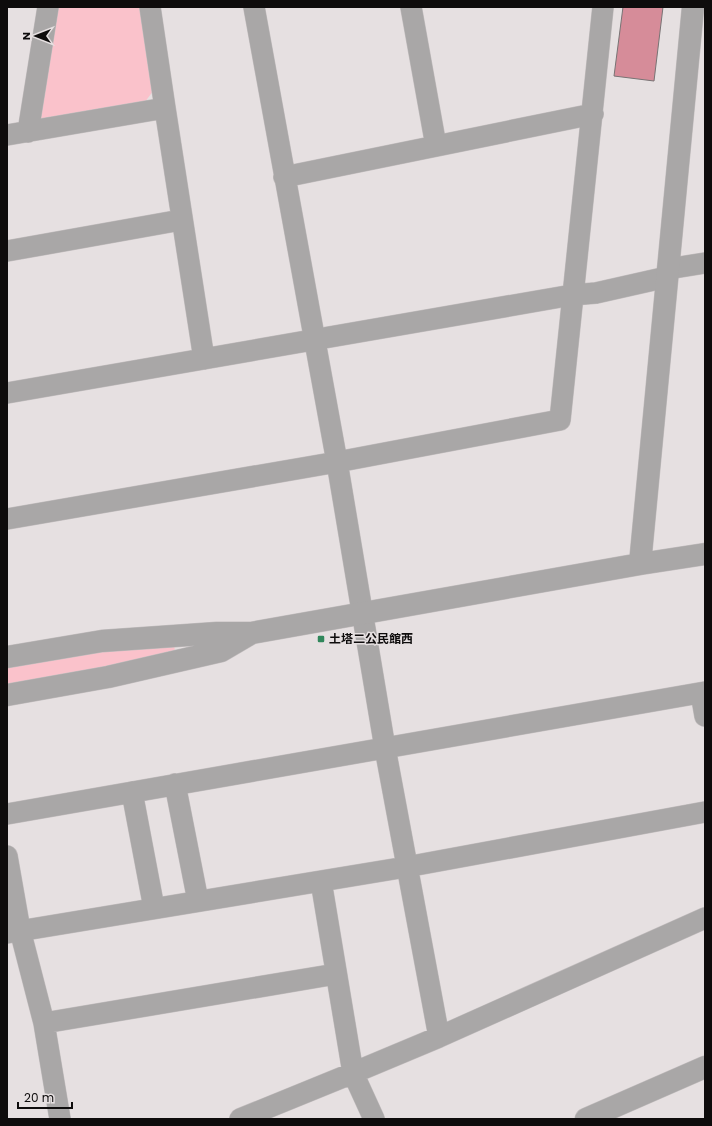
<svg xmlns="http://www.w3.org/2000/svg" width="712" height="1126" font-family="Poppins,'Noto Sans JP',sans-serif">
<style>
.green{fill:#fac2cb}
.building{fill:#d68c99;stroke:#787374}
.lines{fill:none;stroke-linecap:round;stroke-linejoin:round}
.minor-casing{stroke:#c3bebf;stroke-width:22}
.tertiary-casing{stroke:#c3bebf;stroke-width:23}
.minor{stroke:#a9a7a7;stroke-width:21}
.tertiary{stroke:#a9a7a7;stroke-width:22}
.poi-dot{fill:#30875b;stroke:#e6e0e1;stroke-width:1.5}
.labels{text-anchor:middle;stroke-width:3;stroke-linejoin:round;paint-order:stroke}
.poi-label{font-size:12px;font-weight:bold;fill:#0e0c0c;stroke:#e6e0e1;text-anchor:start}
</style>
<rect width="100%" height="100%" fill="#e6e0e1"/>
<path class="green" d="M52,7H141L153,91L145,102L40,121Z
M174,641L175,654L7,691V663Z"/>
<path class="building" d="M623,7H663L654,81L614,76Z"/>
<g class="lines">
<defs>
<path id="minor" d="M150,7L165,108
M254,7L337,462L385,748L439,1037
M411,7L436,146
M28,132L48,7
M7,135L165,108L204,359
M284,177L593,114
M7,251L181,220
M668,269L705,263
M7,393L572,295L596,293L667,277
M7,519L337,462L560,420L603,7
M701,693L705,716
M175,784L198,901
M132,792L154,908
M7,814L705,692
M7,856L20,930L44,1023L60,1119
M7,933L406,867L705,812
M44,1023L336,974
M240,1119L353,1073L321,881
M374,1119L353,1073L439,1037L705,918"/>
<path id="tertiary" d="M640,564L693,7
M7,657L102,641L217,633H251L640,564L705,554
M7,695L108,677L221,651L250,634
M586,1119L705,1067"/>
</defs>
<use href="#minor" class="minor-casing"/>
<use href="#tertiary" class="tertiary-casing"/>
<use href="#minor" class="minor"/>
<use href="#tertiary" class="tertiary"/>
</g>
<rect class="poi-dot" x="317" y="635" width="8" height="8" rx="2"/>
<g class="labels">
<g class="poi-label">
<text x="329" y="643">土塔二公民館西</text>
</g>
</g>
<rect width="712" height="1126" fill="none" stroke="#0e0c0c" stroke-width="16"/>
<g transform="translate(36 36) rotate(270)" stroke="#e6e0e1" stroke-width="3" paint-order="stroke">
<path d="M0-3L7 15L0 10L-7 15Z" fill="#0e0c0c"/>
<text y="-6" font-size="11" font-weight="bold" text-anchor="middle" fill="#0e0c0c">N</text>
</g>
<path d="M18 1102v6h54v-6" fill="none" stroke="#0e0c0c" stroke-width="2"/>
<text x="24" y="1102" font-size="12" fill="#0e0c0c" stroke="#e6e0e1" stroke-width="3" paint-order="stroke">20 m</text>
</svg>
